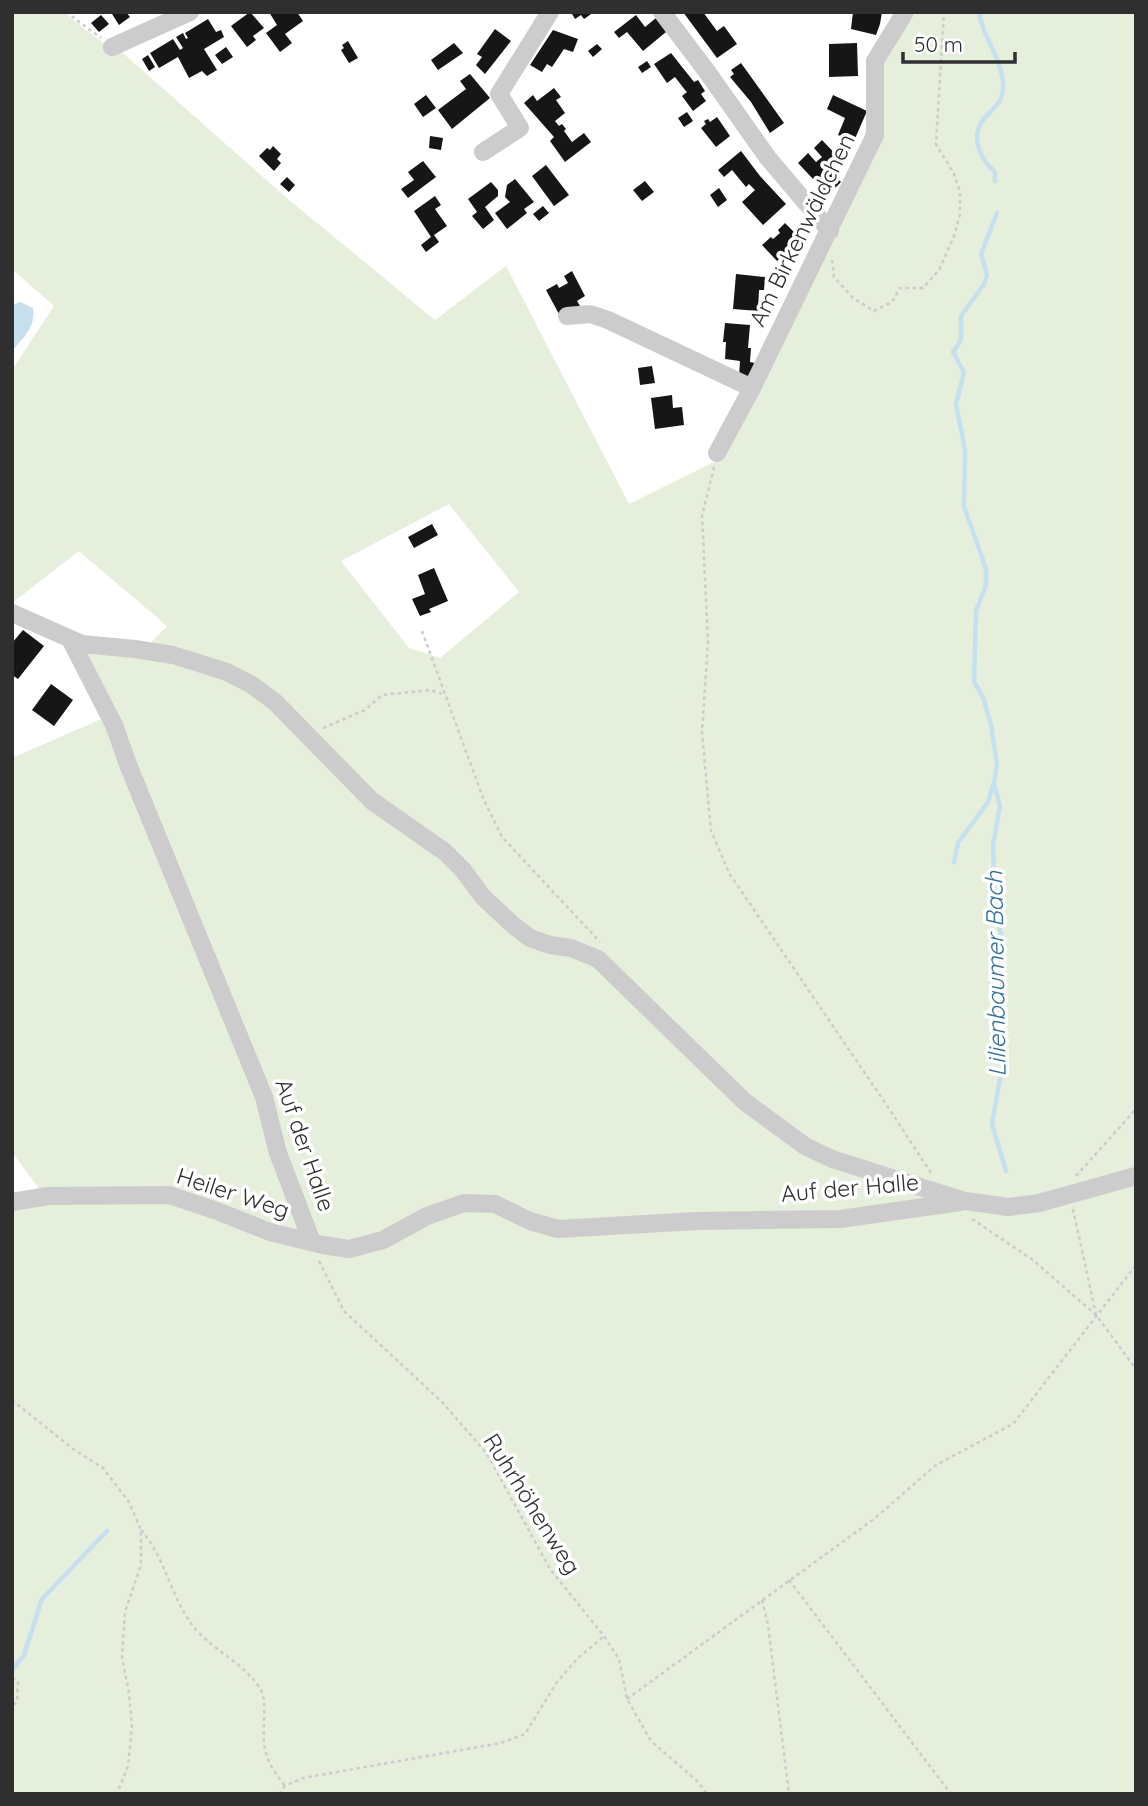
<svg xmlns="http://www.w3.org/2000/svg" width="1148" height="1806" font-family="Quicksand,sans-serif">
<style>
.green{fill:#e6eedc;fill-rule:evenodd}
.water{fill:#c6e0f0}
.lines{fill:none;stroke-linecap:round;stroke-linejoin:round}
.stream{stroke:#c6e0f0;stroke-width:4.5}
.building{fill:#161616}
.path{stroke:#ccc;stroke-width:2.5;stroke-dasharray:3.5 3.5;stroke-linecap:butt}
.minor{stroke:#ccc;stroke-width:18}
.labels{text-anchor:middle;stroke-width:7;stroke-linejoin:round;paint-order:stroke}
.street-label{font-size:23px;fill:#2f2f2f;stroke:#fff}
.water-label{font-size:24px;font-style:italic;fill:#35739a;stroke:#fff}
</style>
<rect width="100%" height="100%" fill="#fff"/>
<path class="green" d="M12,12H63L111,49L116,47L288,199L435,320L506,266L629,504L718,460L880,136L881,63L913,12H1136V1794H12V1204L43,1194L12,1152V758L106,717L85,660L88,649L130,651L260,688L147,647L167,626L79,551L12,603V370L54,306L12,269ZM449,504L519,592L440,658L409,648L341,561Z"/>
<path class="water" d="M20,302L33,308C36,327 24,337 12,351V305Z"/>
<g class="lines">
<path class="stream" d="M979,12C982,39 1009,66 1002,95C1000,105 989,112 983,120C970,138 981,160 995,172V181
M997,213L981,254L987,275L984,284L961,316V340L953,352L964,373L956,404L965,450L964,506L986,569V585L976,611L974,682L983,697L991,725L997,765L994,783L1000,806L993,845L995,902L1001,936L992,973V989L1001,1028L1003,1062L992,1124L1006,1171
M954,862L958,843L988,802L994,783
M12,1670L24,1655L42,1599L107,1531"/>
</g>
<path class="building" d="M115,12H126L130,17L119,25L112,14Z
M250,12L264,28L253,36L256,40L247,47L231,26Z
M269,12H297L303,21L285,34L292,43L280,52L266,33L277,25Z
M571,12H594L584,19L581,15L575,19Z
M683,12H703L717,31L724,26L737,44L717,58Z
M853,12H882L880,24L876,35L851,29Z
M101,15L109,24L99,32L91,23Z
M636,15L645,27L656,18L666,32L643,51L627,32L619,38L614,32Z
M208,19L216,32L221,30L224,37L204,49L217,70L207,76L202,71L189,78L178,57L159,68L150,53L173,39L180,50L183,48L176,37L183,33L186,39L188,38L185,33Z
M495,29L511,41L485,74L476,65L482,57L477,54Z
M553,30L578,39L573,52L564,49L552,67L547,64L542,72L530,65Z
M348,41L358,58L349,63L341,50L344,48L342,45Z
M454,43L463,53L438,70L431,60Z
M857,43L858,76L829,77V44Z
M597,44L602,49L593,57L588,51Z
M226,47L233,57L222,64L215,55Z
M671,53L694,82L698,80L705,91L701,94L706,101L693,111L682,96L687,92L685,90L675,77L667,83L654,64Z
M148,55L155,67L149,71L142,59Z
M647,61L651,67L642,73L638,67Z
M741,63L784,123L770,133L751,102L730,77L734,74L731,70Z
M470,74L490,98L452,129L438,110L466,89L460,81Z
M554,88L561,97L556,100L565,113L555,121L559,126L562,124L566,129L564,131L572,142L584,133L591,142L565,162L550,141L554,137L524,103L533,95L537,101Z
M426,95L436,108L423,117L414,104Z
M833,95L867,111L854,141L838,135L845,118L827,109Z
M687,112L693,121L684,127L678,118Z
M717,117L730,136L716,147L701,128L706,124L704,121L708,119L710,122Z
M430,136L443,138L441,150L429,148Z
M822,140L844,163L833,174L841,182L828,195L798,163L808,153L816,162L822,157L814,148Z
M273,146L281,154L277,159L281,163L274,171L259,156L267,148L270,150Z
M741,151L760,176L786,204L763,225L742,202L755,190L749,184L746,187L732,170L724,177L718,170Z
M423,161L436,177L408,198L401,189L414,180L408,172Z
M546,165L569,195L554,206L532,176Z
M287,177L295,185L289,192L280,184Z
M515,179L534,202L524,209L527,213L507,229L495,213L510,202L505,197L507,185Z
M645,181L654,192L642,201L633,190Z
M491,182L498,190V196L485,207L494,220L483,229L472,216L477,212L468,199Z
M719,188L727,200L718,207L710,195Z
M435,196L441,205L435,209L447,226L434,235L439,242L426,252L421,245L431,237L414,211Z
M543,206L549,213L539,221L533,214Z
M785,223L795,233L793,236L803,247L797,252L794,249L788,255L790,261L784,254L777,261L762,245L771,237L773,239L780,233L778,230Z
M572,271L585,296L577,301L580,306L559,314L546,290L557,284L559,288L568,283L564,276Z
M736,274L765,277L764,290H759L758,311L733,309Z
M725,323L750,325L748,348H751L750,362L755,363V378L739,377L740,361L725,359L726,342H723Z
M652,366L655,383L640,385L638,368Z
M672,395L673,408L682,407L684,425L655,429L651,398Z
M432,524L438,535L414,548L408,537Z
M434,568L448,601L429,609L431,612L420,616L412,599L425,594L418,575Z
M23,630L44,646L18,679L12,675V643Z
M51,684L73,700L54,726L32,710Z"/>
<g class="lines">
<path class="path" d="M66,12L101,38
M832,260L834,277L853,298L874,311L892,302L900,288H923L939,270L954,236L960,214V192L954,174L936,144L944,12
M714,467L702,516L708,641L702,732L711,831L729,873L890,1110L931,1173
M422,631L483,798L502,837L600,942
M323,728L365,710L382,695L430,690L446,695
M1076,1176L1136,1109
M1073,1209L1096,1315
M972,1219L1033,1260L1096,1315L1136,1369
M319,1261L344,1311L443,1403L487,1454L550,1569L604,1636L619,1659L627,1699L651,1741L697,1781L707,1794
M12,1400L73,1449L103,1468L129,1502L141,1530V1565L125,1612L122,1657L129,1693L132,1727L128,1766L117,1794
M141,1530C167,1559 171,1602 198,1632C218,1653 246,1665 261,1690C268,1703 261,1733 265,1749C268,1764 276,1774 285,1786
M789,1580L951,1794
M762,1600L768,1625L789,1794
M12,1678L18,1682L17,1701L12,1707
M627,1699L874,1519L936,1465L1013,1424L1136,1265
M279,1794L285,1786L303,1778L501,1743L525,1734L557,1682L577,1659L604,1636"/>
<path class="minor" d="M662,12L708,73L768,158L830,231
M112,47L190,12
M483,152L520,128L499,94L550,12
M567,316L590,314L608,320L752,388
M717,453L752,388L875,135V61L905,12
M12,613L82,644L135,649L173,655L227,672L252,685L275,702L372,801L445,852L463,870L483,897L513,925L530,938L550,945L571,948L598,959L745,1102L805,1146L832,1159L965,1201L1008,1207L1039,1203L1136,1176
M71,641L114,725L129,767L264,1097L278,1153L312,1242
M12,1202L48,1196L169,1195L217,1211L270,1232L323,1245L349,1249L383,1240L427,1216L464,1203L495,1204L530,1221L558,1229L697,1221L840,1219L960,1202"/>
</g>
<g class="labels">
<g class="street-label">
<text transform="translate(802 230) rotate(-64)" y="8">Am Birkenwäldchen</text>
<text transform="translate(305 1145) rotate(71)" y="8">Auf der Halle</text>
<text transform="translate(850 1188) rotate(-5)" y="8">Auf der Halle</text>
<text transform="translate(233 1193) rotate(18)" y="8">Heiler Weg</text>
<text transform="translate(532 1504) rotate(58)" y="8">Ruhrhöhenweg</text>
</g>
<g class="water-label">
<text transform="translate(996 974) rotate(-91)" y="8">Lilienbaumer Bach</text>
</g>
</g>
<rect width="1148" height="1806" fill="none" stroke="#2f2f2f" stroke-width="28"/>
<path d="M903 52v10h112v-10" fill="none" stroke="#2f2f2f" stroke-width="3.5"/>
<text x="914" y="52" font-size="21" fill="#2f2f2f" stroke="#ffffff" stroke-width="5" paint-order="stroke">50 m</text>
</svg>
